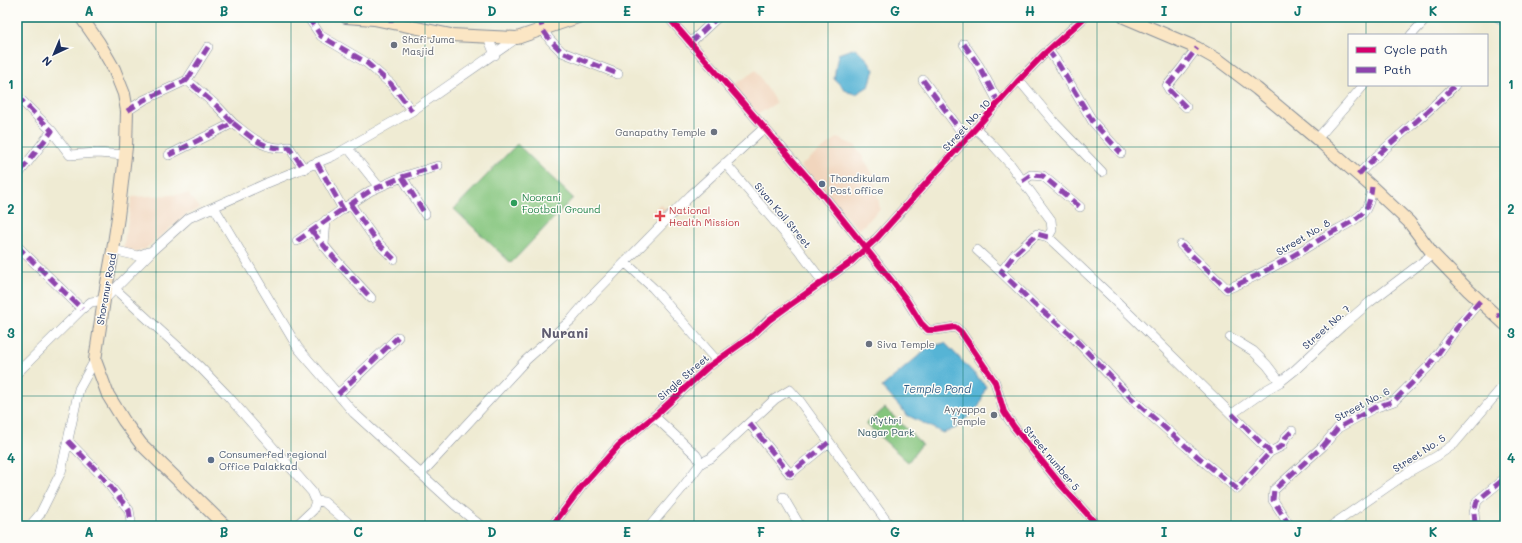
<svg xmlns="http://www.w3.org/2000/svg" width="1522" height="543" font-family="Mali,sans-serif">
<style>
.built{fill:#f1d5bd}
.green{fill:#84c57d;stroke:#507a6e}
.water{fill:#57b4d5;stroke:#39729a}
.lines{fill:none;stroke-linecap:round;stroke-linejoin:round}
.stream{stroke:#57b4d5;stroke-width:2.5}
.street-casing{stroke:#858d98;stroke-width:10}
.secondary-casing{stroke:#858d98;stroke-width:14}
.street{stroke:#fff;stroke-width:9}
.secondary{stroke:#fbe6c4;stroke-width:12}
.quiet{stroke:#8e44ad;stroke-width:5;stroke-dasharray:10 5;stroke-linecap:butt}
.cycleway-casing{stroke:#fdfcf7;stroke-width:8}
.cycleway{stroke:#d6006c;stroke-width:6}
.grid{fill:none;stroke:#0f766e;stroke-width:1;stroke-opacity:0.55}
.worship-dot{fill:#6b7280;stroke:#fdfcf7;stroke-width:1.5}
.service-dot{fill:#5c6f8a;stroke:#fdfcf7;stroke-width:1.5}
.leisure-dot{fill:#2e9e5b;stroke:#fdfcf7;stroke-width:1.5}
.health-dot{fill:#e0444e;stroke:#fdfcf7;stroke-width:1.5}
.labels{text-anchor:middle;stroke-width:3;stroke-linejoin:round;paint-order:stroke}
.worship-label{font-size:10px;fill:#5b616d;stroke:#fdfcf7;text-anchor:start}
.street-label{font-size:10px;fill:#1b2f5e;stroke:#fdfcf7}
.service-label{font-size:10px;fill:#4e5e75;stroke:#fdfcf7;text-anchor:start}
.leisure-label{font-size:10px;fill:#27864d;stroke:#fdfcf7;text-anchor:start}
.health-label{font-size:10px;fill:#be3a42;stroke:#fdfcf7;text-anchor:start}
.park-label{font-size:10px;fill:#3a5c67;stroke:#fdfcf7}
.water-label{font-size:11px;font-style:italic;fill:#305e88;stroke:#fdfcf7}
.district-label{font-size:14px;font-weight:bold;fill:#605d71;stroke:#fdfcf7}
.neatline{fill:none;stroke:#0f766e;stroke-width:1.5}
.grid-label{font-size:13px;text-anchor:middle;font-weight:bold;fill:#0f766e}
</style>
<rect width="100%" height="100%" fill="#fdfcf7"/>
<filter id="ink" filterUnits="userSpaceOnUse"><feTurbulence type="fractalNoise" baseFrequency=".025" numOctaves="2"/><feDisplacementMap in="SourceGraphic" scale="8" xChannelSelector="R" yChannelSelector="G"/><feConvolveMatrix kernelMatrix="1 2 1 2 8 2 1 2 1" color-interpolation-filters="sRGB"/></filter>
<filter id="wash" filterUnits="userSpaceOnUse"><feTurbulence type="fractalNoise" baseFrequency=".012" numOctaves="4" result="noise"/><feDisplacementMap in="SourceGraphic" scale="16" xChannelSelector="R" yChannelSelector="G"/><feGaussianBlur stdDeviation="0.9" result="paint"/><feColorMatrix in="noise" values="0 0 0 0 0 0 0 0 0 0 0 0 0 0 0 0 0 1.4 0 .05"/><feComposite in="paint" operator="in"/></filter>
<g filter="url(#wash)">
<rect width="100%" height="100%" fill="#efebd3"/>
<path class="built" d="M756,70L776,103L757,115L733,86Z
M837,138L856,146L874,176L880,209L859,230L800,166Z
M188,194L200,208L186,215L145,249L136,252L123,249L132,197Z
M660,204L668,211L660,220L652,212Z"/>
<path class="green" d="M517,144L573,198L511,263L454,209Z
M885,408L922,444L908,462L866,424Z"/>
<path class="water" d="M855,48L868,60L874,70L869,86L856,94L848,92L834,79L838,54Z
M945,343L986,386L979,406L956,428L943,433L907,415L882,387L929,347Z"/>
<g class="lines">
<path class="stream" d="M1485,17L1505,29"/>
</g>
</g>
<g filter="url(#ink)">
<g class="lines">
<defs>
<path id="street" d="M308,17L321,36L367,63L391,84L412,111
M539,17L543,30L550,40L562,52L618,74
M668,17L828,201L891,280L906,299L921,323L928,330H936L955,327L961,332L995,382L1004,412L1014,427L1061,485L1098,526
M1498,17L1505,21
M1411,35L1428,17
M488,37L495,55
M690,43L718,17
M964,44L979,66L999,103
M1048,50L1059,65L1093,122L1121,153
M187,80L208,47
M923,80L966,138
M1019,80L1055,123L1102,172
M17,96L52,131L17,176
M1186,107L1170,91L1167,86L1181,69L1197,48
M127,111L144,100L187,80L218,107L233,123L169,155
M233,123C250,136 265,152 289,147L304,169
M975,128L991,143L1010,164L1051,220L1052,230L1048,237L1113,298L1270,452L1282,446L1285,438L1292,431
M52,131L70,155L97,153L125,155
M1317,139L1364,85
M348,148L379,187
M317,163L343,209L370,191L402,177L438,166
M725,163L798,249L823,282
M1358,175C1388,142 1425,117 1455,85
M402,177L425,214
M1022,181L1031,175L1043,176L1080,207
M351,205L377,242L394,259
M214,207L298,348L354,413L455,505L481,526
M312,231L335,259L371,298
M1048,237L1037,234L1015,254L1001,272L1034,304L1070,334L1131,398L1197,456L1237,489L1270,452
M297,241L343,209
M324,245L326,220
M1181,245L1227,289C1263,274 1296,254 1329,234C1340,228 1354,222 1363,213C1369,206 1371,196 1372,187
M17,246L82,309
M113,250L138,256L148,252
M977,250L1001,272
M626,263L653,288L717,361
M115,289L200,367L227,395L312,492L316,501L313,510L296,526
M1230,337L1253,351L1267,365L1280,382
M17,373L82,309L91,302L104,300L153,250L189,218L267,183L333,156L412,111L517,38
M338,394L398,337
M1232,414L1266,390L1280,382L1295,370L1342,326L1370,302L1433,254
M749,423L790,474L829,442
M68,441L101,475L129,510L131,522L130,526
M701,463L711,458L775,399L790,390L799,400L890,526
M421,474L526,360L571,320L588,300L691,195L764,128
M783,497L800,526
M316,501L324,502L352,526
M1475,523L1474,513L1477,501L1505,478
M30,526L40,514L61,472L79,389L95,360
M552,526L583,485L619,445L658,413L708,367L752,336L769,320L787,307L851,262L877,238L1019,80L1043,55L1085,17
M650,526L683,487L701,463L696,455L654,416
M1290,526L1273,500L1274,490L1323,446L1338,428L1374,408L1394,401L1429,366L1456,329L1480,301
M1331,526L1410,471L1437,456L1454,444L1505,384"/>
<path id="secondary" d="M81,17L99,43L114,69L124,94L127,111L126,147L118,217L113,250L104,300L95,360L108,395L124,421L141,444L225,526
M346,17L374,19L451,35L517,38L578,17
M1124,17L1197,48L1220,61L1257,89L1317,139L1372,187L1409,222L1433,254L1468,290L1505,324"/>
</defs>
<use href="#street" class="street-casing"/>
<use href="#secondary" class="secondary-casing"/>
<use href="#street" class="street"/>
<use href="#secondary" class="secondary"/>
<path class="quiet" d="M308,17L321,36L367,63L391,84L412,111
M539,17L543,30L550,40L562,52L618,74
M391,23V17
M690,43L718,17
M964,44L979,66L999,103
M1048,50L1059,65L1093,122L1121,153
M187,80L208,47
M923,80L966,138
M17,96L52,131L17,176
M1186,107L1170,91L1167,86L1181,69L1197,48
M127,111L144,100L187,80L218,107L233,123L169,155
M233,123C250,136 265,152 289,147L304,169
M317,163L343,209L370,191L402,177L438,166
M1358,175C1388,142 1425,117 1455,85
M402,177L425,214
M1022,181L1031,175L1043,176L1080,207
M351,205L377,242L394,259
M312,231L335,259L371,298
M1048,237L1037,234L1015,254L1001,272L1034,304L1070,334L1131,398L1197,456L1237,489L1270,452
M297,241L343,209
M1181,245L1227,289C1263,274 1296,254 1329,234C1340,228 1354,222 1363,213C1369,206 1371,196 1372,187
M17,246L82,309
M1497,316L1505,313
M338,394L398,337
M1232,414L1270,452L1282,446L1285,438L1292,431
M749,423L790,474L829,442
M68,441L101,475L129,510L131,522L130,526
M1475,523L1474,513L1477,501L1505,478
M1290,526L1273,500L1274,490L1323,446L1338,428L1374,408L1394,401L1429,366L1456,329L1480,301"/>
<defs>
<path id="cycleway" d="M668,17L828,201L891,280L906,299L921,323L928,330H936L955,327L961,332L995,382L1004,412L1014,427L1061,485L1098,526
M552,526L583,485L619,445L658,413L708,367L752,336L769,320L787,307L851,262L877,238L1019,80L1043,55L1085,17"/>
</defs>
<use href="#cycleway" class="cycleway-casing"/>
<use href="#cycleway" class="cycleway"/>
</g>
</g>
<path class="grid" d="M156,17V526M291,17V526M425,17V526M559,17V526M694,17V526M828,17V526M963,17V526M1097,17V526M1231,17V526M1366,17V35M1366,85V526M17,147H1505M17,272H1505M17,396H1505"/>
<g class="worship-dot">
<circle cx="394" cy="45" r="4"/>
<circle cx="714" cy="132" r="4"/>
<circle cx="869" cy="344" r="4"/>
<circle cx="994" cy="415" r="4"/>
</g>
<g class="service-dot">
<circle cx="822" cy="184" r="4"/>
<circle cx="211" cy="460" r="4"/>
</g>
<circle class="leisure-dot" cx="514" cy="203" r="4"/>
<path class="health-dot" d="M658 210h4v4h4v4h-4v4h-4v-4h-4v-4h4z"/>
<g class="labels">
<g class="worship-label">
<text x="402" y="43">Shafi Juma<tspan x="402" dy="12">Masjid</tspan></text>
<text x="706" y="136" text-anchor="end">Ganapathy Temple</text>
<text x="877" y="348">Siva Temple</text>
<text x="986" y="413" text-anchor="end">Ayyappa<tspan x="986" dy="12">Temple</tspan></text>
</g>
<g class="street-label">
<text transform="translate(966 125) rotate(-48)" y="4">Street No. 10</text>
<text transform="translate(783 215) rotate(50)" y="4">Sivan Koil Street</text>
<text transform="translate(1303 237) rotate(-31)" y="4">Street No. 8</text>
<text transform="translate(106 289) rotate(-80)" y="4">Shoranur Road</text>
<text transform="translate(1326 327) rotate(-42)" y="4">Street No. 7</text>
<text transform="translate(683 377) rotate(-41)" y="4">Single Street</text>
<text transform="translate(1362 404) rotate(-28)" y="4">Street No. 6</text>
<text transform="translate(1419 453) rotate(-33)" y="4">Street No. 5</text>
<text transform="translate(1052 458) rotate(50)" y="4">Street number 5</text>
</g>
<g class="service-label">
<text x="830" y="182">Thondikulam<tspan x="830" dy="12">Post office</tspan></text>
<text x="219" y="458">Consumerfed regional<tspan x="219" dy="12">Office Palakkad</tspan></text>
</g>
<g class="leisure-label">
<text x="522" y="201">Noorani<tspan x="522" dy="12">Football Ground</tspan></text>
</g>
<g class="health-label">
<text x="669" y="214">National<tspan x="669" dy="12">Health Mission</tspan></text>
</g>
<g class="park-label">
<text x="886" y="424">Mythri<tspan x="886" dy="12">Nagar Park</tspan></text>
</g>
<g class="water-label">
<text x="937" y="393">Temple Pond</text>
</g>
<g class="district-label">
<text x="565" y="338">Nurani</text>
</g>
</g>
<rect width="1522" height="543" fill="none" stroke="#fdfcf7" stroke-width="44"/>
<rect x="1348" y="34" width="140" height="52" fill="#fdfcf7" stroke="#a3aaba"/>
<rect x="1356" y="47" width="20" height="6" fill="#d6006c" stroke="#a3aaba"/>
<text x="1384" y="54" font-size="12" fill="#1b2f5e">Cycle path</text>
<rect x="1356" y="67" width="20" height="6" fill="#8e44ad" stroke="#a3aaba"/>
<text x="1384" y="74" font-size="12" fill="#1b2f5e">Path</text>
<g transform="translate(54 54) rotate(224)" stroke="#fdfcf7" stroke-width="3" paint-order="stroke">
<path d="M0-3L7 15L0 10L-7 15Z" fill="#1b2f5e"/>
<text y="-6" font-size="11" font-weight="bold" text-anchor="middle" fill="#1b2f5e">N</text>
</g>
<rect x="22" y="22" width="1478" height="499" class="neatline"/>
<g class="grid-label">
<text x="89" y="16">A</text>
<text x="224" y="16">B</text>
<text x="358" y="16">C</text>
<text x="492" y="16">D</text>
<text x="627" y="16">E</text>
<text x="761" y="16">F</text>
<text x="895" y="16">G</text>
<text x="1030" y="16">H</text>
<text x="1164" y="16">I</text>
<text x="1298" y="16">J</text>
<text x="1433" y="16">K</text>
<text x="11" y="89">1</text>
<text x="1511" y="89">1</text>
<text x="11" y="214">2</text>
<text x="1511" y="214">2</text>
<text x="11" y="338">3</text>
<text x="1511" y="338">3</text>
<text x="11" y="463">4</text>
<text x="1511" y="463">4</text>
<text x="89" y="537">A</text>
<text x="224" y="537">B</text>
<text x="358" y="537">C</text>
<text x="492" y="537">D</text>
<text x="627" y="537">E</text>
<text x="761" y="537">F</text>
<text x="895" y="537">G</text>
<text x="1030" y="537">H</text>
<text x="1164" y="537">I</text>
<text x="1298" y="537">J</text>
<text x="1433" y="537">K</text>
</g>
</svg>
